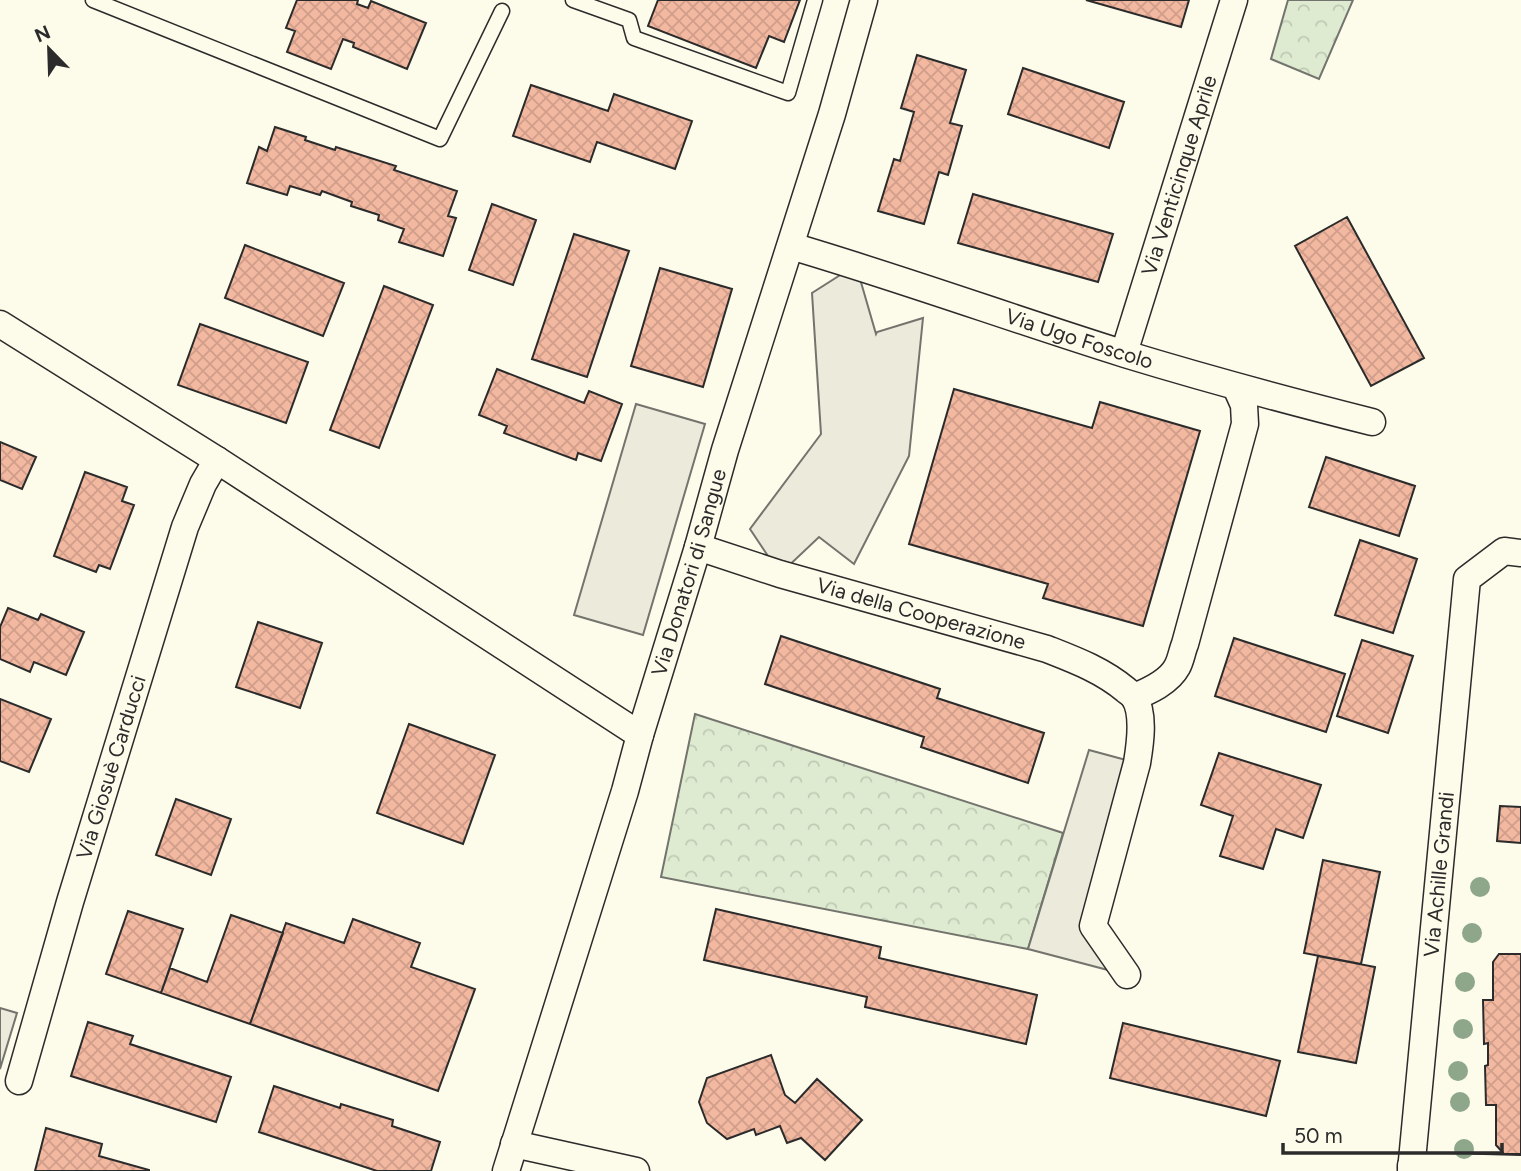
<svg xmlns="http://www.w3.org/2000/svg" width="1521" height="1171" font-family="Figtree,sans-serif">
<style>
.park{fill:url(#park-crowns);stroke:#74746e;stroke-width:2}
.parking{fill:#eceadb;stroke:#74746e;stroke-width:2}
.building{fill:url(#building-cross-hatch);stroke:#2b2b2b;stroke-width:2}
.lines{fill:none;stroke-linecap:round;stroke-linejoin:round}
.service-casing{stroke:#2b2b2b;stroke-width:17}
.minor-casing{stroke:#2b2b2b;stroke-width:29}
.service{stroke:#fdfbea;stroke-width:14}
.minor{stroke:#fdfbea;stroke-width:26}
.tree{fill:#8ea78a}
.labels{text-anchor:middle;stroke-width:5;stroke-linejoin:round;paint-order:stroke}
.street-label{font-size:21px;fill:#2b2b2b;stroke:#fdfbea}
</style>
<defs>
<pattern id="park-crowns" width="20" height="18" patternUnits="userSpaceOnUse" patternTransform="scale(1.75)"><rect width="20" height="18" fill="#deebd1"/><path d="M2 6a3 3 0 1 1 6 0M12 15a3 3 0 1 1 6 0" fill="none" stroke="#bfcab4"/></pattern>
<pattern id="building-cross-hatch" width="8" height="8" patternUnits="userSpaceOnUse" patternTransform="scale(1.75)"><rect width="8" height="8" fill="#f2b8a0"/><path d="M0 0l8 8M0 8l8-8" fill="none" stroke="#d09e8a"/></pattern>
</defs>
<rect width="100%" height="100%" fill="#fdfbea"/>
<path class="park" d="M1288,0H1353L1319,79L1271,59Z
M695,714L1063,833L1028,949L661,877Z"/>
<path class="parking" d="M856,265L876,334L877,332L923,318L909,456L854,564L819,537L780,574L750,529L821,434L812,293Z
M636,404L705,424L643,635L574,615Z
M1089,750L1137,763L1093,925L1127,975L1028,949Z
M0,1008L17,1013L0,1069Z"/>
<path class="building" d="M297,0H358L357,4L368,8L371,1L426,23L407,69L353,47L354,43L343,39L331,69L287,52L295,31L286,28Z
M658,0H800L784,42L769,36L756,68L648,26Z
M1086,0H1189L1181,27Z
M917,55L966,70L950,123L962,126L948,175L939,172L924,224L878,211L894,159L900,161L914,112L901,108Z
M1023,68L1124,102L1109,148L1008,114Z
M531,85L608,111L614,94L692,121L675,169L597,142L590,162L513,136Z
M275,127L306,137L305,140L335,150L336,147L396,166L394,170L457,191L448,216L456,218L443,256L399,242L404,229L378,220L379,215L351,206L352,202L322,191L320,195L290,186L287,195L247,183L259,147L267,151Z
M973,194L1113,234L1098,282L958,243Z
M492,204L536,220L513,285L469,270Z
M1347,217L1424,358L1371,386L1295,246Z
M574,234L629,251L587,377L532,359Z
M245,245L344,283L323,336L225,298Z
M660,268L732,289L703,387L631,366Z
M384,286L433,305L379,448L330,430Z
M200,324L308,362L286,423L178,385Z
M497,369L584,403L589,391L622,404L601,461L578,453L576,460L504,433L507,426L479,415Z
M954,389L1092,428L1100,402L1200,431L1143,626L1043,598L1048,584L909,544Z
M0,442L36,457L22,489L0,480Z
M1326,457L1415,486L1399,536L1309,507Z
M85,472L127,487L122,501L134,505L110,569L99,565L96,572L54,556Z
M1360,540L1417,559L1393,633L1335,615Z
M8,608L38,620L41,614L84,632L66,675L34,662L30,672L0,659V627Z
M258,622L322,643L300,708L236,687Z
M781,636L940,689L937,698L1044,733L1028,783L921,747L924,737L765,684Z
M1234,638L1345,674L1326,732L1215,696Z
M1362,640L1413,656L1388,733L1337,716Z
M0,699L51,719L29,772L0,761Z
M409,724L495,755L463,844L377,813Z
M1219,753L1321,785L1303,838L1276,829L1263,869L1220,856L1233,816L1201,805Z
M176,799L231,819L211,875L156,855Z
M1500,806L1521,807V843L1497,841Z
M1323,860L1380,872L1361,964L1304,953Z
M716,909L881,947L879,958L1037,995L1026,1044L865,1007L867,997L704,960Z
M128,911L183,929L161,993L106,974Z
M231,915L283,933L250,1024L161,993L170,968L207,982Z
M353,919L420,943L411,967L475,989L438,1091L250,1024L286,923L344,943Z
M1499,954H1521V1154H1504L1496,1145V1105H1486L1485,1066L1488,1065V1043L1484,1044L1483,1000H1493V962Z
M1318,956L1375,967L1356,1063L1298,1052Z
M88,1022L133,1036L130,1044L231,1077L216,1122L71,1076Z
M1123,1023L1280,1061L1266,1116L1110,1078Z
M771,1055L785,1095L795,1103L817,1079L862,1120L825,1160L801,1138L787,1143L780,1126L756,1135L754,1129L727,1139L707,1123L699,1102L707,1078Z
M274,1086L340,1108L341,1104L393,1120L392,1126L440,1142L431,1171H377L259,1132Z
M46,1128L102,1144L99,1156L149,1170V1171H35Z"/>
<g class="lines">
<defs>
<path id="service" d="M93,0L440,139L502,11
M573,0L629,20L634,38L788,93L815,0"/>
<g id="minor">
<path id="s1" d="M791,246C903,279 1013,319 1125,354C1207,379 1289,401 1372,422"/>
<path d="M0,324L217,460L640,735"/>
<path id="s2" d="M1124,353L1234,0"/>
<path id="s3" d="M698,547L780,574L1047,649C1075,660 1102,670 1126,690C1128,692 1132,694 1134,697C1145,714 1140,745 1137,763L1093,926L1127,975"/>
<path d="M1134,697C1149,691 1169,682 1177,667C1181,660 1182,651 1185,644L1245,424L1244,405L1236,387"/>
<path id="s4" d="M19,1081L70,902L185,527L203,484L217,460"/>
<path d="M514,1144L636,1171"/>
<path d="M1411,1166L1521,1169"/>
<path id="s5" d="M506,1171L625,791L640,735L698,547L725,450L832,114L864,0"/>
<path id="s6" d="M1411,1171L1467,579L1504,551L1521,553"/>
</g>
</defs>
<use href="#service" class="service-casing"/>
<use href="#minor" class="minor-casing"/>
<use href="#service" class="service"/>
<use href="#minor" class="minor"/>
</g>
<g class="tree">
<circle cx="1480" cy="887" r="10"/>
<circle cx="1472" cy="933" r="10"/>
<circle cx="1465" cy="982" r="10"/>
<circle cx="1463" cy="1029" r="10"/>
<circle cx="1458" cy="1071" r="10"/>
<circle cx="1460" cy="1102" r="10"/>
<circle cx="1464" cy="1149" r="10"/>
</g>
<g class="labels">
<g class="street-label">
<text dy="7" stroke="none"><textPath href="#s2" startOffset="186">Via Venticinque Aprile</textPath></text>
<text dy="7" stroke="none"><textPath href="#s1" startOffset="303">Via Ugo Foscolo</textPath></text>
<text dy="7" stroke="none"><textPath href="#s5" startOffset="626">Via Donatori di Sangue</textPath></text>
<text dy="7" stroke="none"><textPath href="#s3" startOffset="233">Via della Cooperazione</textPath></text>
<text dy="7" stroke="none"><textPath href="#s4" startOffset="327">Via Giosuè Carducci</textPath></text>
<text dy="7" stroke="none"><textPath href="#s6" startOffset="298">Via Achille Grandi</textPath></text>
</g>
</g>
<g transform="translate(49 49) rotate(337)" stroke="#fdfbea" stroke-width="5" paint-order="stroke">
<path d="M0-5L12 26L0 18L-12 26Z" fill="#2b2b2b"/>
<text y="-10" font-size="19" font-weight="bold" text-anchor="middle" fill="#2b2b2b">N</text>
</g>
<path d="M1283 1143v10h219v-10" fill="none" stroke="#2b2b2b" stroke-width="3.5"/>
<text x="1294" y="1143" font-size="21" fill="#2b2b2b" stroke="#fdfbea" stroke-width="5" paint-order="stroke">50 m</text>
</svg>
